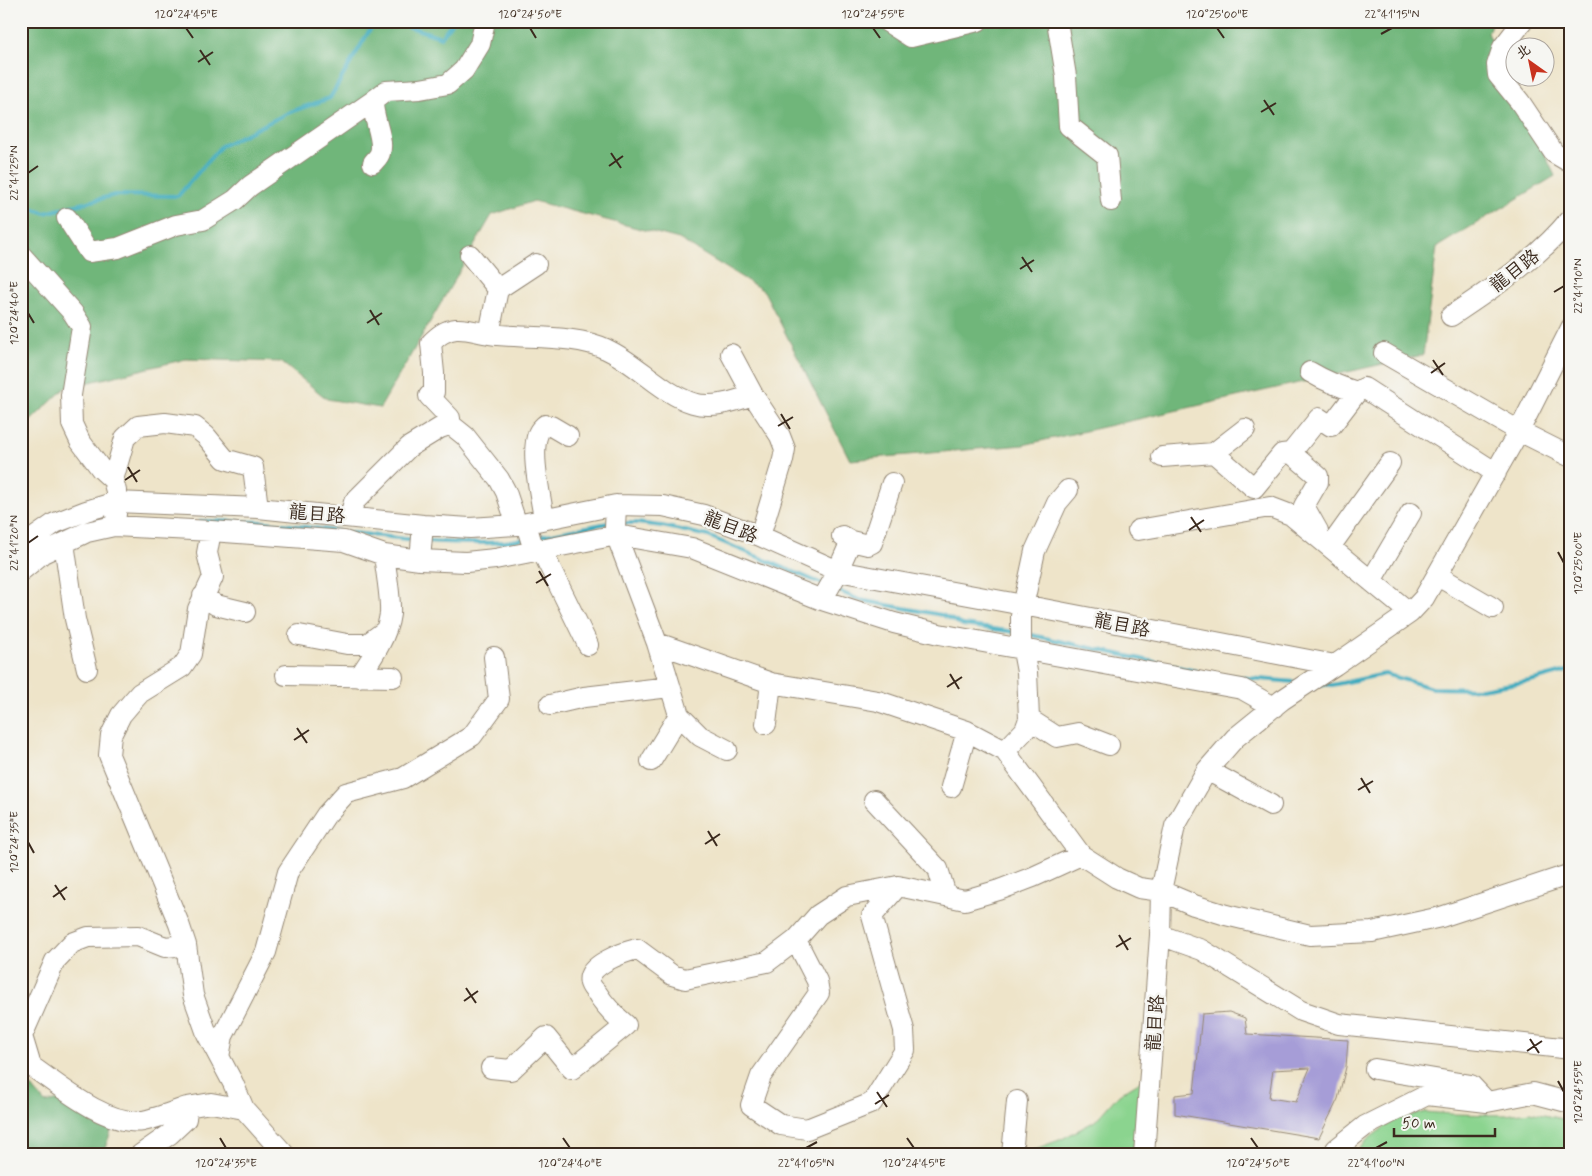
<svg xmlns="http://www.w3.org/2000/svg" width="1592" height="1176" font-family="Mynerve,'LXGW WenKai TC',sans-serif">
<style>
.green{fill:#8bd48f;stroke:#637f56}
.forest{fill:#70b67a;stroke:#56704c}
.lines{fill:none;stroke-linecap:round;stroke-linejoin:round}
.stream{stroke:#40acbf;stroke-width:4}
.building{fill:#a69dd7;fill-rule:evenodd}
.minor-casing{stroke:#948774;stroke-width:22}
.minor{stroke:#fff;stroke-width:20}
.ticks{fill:none;stroke:#3b2a1e;stroke-width:2}
.labels{text-anchor:middle;stroke-width:5;stroke-linejoin:round;paint-order:stroke}
.street-label{font-size:19px;fill:#3b2a1e;stroke:#f6f6f2}
.neatline{fill:none;stroke:#3b2a1e;stroke-width:2}
.ticks-label{font-size:12px;text-anchor:middle;fill:#3b2a1e}
</style>
<rect width="100%" height="100%" fill="#f6f6f2"/>
<filter id="ink" filterUnits="userSpaceOnUse"><feTurbulence type="fractalNoise" baseFrequency=".02" numOctaves="2"/><feDisplacementMap in="SourceGraphic" scale="10" xChannelSelector="R" yChannelSelector="G"/><feConvolveMatrix kernelMatrix="1 2 1 2 8 2 1 2 1" color-interpolation-filters="sRGB"/></filter>
<filter id="wash" filterUnits="userSpaceOnUse"><feTurbulence type="fractalNoise" baseFrequency=".0096" numOctaves="4" result="noise"/><feDisplacementMap in="SourceGraphic" scale="20" xChannelSelector="R" yChannelSelector="G"/><feGaussianBlur stdDeviation="1.12" result="paint"/><feColorMatrix in="noise" values="0 0 0 0 0 0 0 0 0 0 0 0 0 0 0 0 0 1.4 0 .05"/><feComposite in="paint" operator="in"/></filter>
<g filter="url(#wash)">
<rect width="100%" height="100%" fill="#eee4c9"/>
<path class="green" d="M1147,1077L1132,1155H1019L1062,1139L1095,1121L1119,1094Z
M1425,1112L1451,1114L1505,1115L1530,1112L1571,1121V1155H1507L1504,1153L1415,1155L1411,1153L1404,1155H1354L1367,1140L1394,1120Z"/>
<path class="forest" d="M21,21H1492L1488,33L1555,176L1437,247L1423,355L1023,445L850,460L764,291L679,239L534,201L492,215L380,408L327,399L281,362L186,359L65,388L21,430Z
M21,1074L45,1103L61,1100L114,1123L105,1148L93,1155H21Z"/>
<g class="lines">
<path class="stream" d="M391,21L441,37L453,21
M21,204L45,213L115,195L178,196L221,146L290,112L330,98L375,21
M201,521L265,522L338,531
M620,523H637L662,526L708,536L825,585
M345,532L415,540
M537,537L608,523
M427,541C460,543 493,545 525,539
M836,590L860,600L942,615L963,625L1015,632
M1027,634L1196,671
M1225,676L1295,682
M1320,684L1332,685L1385,674L1432,688L1481,689L1530,681L1571,670"/>
</g>
<g id="blocks">
<path class="building" d="M1229,1012L1245,1018L1247,1034L1348,1040L1346,1067L1338,1099L1319,1138L1175,1114V1095L1194,1093L1202,1014ZM1310,1068L1296,1102L1269,1098L1273,1070Z"/>
</g>
</g>
<g filter="url(#ink)">
<use href="#blocks" fill-opacity="0" stroke="#948774" stroke-width="1"/>
<g class="lines">
<defs>
<path id="minor" d="M886,21L911,37L978,21
M1057,21L1066,76L1069,126L1107,156L1111,201
M1523,21L1503,47L1497,65L1498,75L1520,102L1554,153L1571,163
M373,163C375,160 379,157 380,153C385,140 372,117 373,101L386,91L420,89L448,84L464,70L480,44L485,21
M67,218L89,252L118,248L176,225L203,220L235,200L250,186L373,101
M21,255L73,313L82,327L71,395L72,424L80,441L101,469L113,480L116,491V515
M470,255L498,289L536,264
M1451,316C1494,287 1538,259 1571,218
M489,334L498,289
M1384,353L1519,431L1571,457
M731,354L753,395L780,436L785,449L783,460L760,536
M1310,372C1325,381 1340,387 1357,392L1364,388L1496,473
M449,425L450,418L429,396L434,392V373L431,343C438,336 445,330 456,329C468,328 479,333 490,334C524,339 575,334 606,349C637,363 661,393 693,403C712,409 735,401 753,395
M1214,453L1245,429
M1162,457L1214,453L1254,488L1282,454L1291,453
M113,480L125,438L138,426L165,423L195,427L206,436L225,459L253,467L258,508
M616,505L615,529L620,545L657,643L679,715L700,736L727,750
M350,516L354,502L409,447L440,428L449,425L455,428L465,436L499,479L506,492L517,525
M544,519C541,497 530,454 538,434C539,430 542,428 545,425L551,426L568,436
M526,524L532,544L542,551L588,645
M1138,530L1270,507L1291,515L1410,613
M211,531L207,553L213,577L198,609L191,654L182,667L140,693L132,702L121,715L111,735L109,755L179,924L186,945L193,995L207,1034L233,1083L244,1109L285,1155
M1318,531L1304,506L1318,482V476L1291,453L1319,418L1331,426L1357,392
M842,536L851,541L868,545L872,543L892,483
M64,543L75,619L87,669
M21,547L55,523L86,511L116,502L258,508L423,525L470,528L517,525L616,505L663,506L704,515L760,536L838,571L1023,605L1335,665
M1330,547L1390,463
M420,560L423,525
M21,571L43,553L87,532L114,526L211,531L344,541L384,555L420,560L466,562L495,559L617,535L692,548L822,600L894,623L939,634L1242,689L1274,707
M1438,576L1493,608
M1371,581L1411,513
M203,596L216,605L245,612
M822,600L834,579L851,541
M299,635L347,644H367L386,630
M657,643L771,683L878,701L967,731L1005,751L1081,855L1117,878L1139,888L1161,891L1194,905L1226,915L1310,935L1372,932L1441,917L1571,874
M286,675L393,677
M359,677C372,658 387,637 390,614C391,597 386,572 384,555
M550,705L584,697L670,687
M1029,719L1057,737L1078,733L1109,745
M766,724L771,683
M1005,751L1025,730L1029,719L1027,672L1021,640V616L1035,551L1057,503L1068,490
M651,761L679,715
M1207,770L1271,805
M951,787L967,731
M874,800L938,869L946,895
M1160,935L1202,950L1301,1011L1339,1024L1571,1049
M796,940L817,981L819,993L761,1076L751,1105L781,1125L807,1129L872,1103L905,1050L904,1030L872,916L898,886
M219,1057L223,1036L266,952L288,872L326,815L346,793L403,778L472,736L499,699L494,657
M491,1068L511,1070L546,1037L572,1069L626,1025C614,1015 605,1006 597,993C595,991 591,986 590,983C585,965 625,952 637,949L672,975L685,979L767,962L796,940L818,915L847,896L898,886L965,900L999,890L1033,877L1081,855
M1375,1069L1471,1085L1487,1102
M187,1107L211,1103L244,1109
M140,1155L170,1134L186,1119L187,1107C173,1112 158,1118 143,1121C106,1126 60,1086 31,1066L22,1036L55,961L72,943L88,937L138,936L165,947L186,945
M1012,1155L1017,1101
M1144,1155L1160,935L1161,891L1175,826L1207,770L1235,738L1282,700L1335,665L1410,613L1424,598L1519,431L1571,328
M1334,1155L1336,1149L1365,1126L1427,1095L1487,1102L1533,1093L1571,1103"/>
</defs>
<use href="#minor" class="minor-casing"/>
<use href="#minor" class="minor"/>
</g>
</g>
<path class="ticks" d="M186,28L193,38M530,28L536,38M873,28L880,38M1217,28L1224,38M1381,34L1392,28M200,50L210,65M198,62L213,52M1264,100L1274,115M1261,112L1276,103M611,153L621,168M609,166L623,156M28,173L38,166M1022,257L1032,272M1020,269L1034,260M1554,292L1564,286M370,310L379,325M28,313L34,323M367,323L382,313M1433,360L1443,375M1431,373L1445,363M781,414L790,429M778,426L793,417M128,467L137,482M125,480L140,470M1191,517L1201,532M1189,530L1204,520M28,543L38,536M1558,552L1564,563M539,571L548,586M536,583L551,574M950,674L959,689M947,687L962,677M297,728L307,743M294,740L309,730M1361,778L1370,793M1358,790L1373,781M708,831L717,846M28,842L34,853M705,844L720,834M55,885L65,900M53,897L67,887M1119,935L1128,950M1116,947L1131,938M466,988L476,1003M464,1001L478,991M1530,1039L1539,1053M1527,1051L1542,1041M1558,1081L1564,1092M877,1092L887,1107M875,1104L889,1095M220,1138L226,1148M563,1138L570,1148M907,1138L914,1148M1251,1138L1258,1148M806,1148L817,1142M1376,1148L1387,1142"/>
<g class="labels">
<g class="street-label">
<text transform="translate(1514 270) rotate(-38)" y="7">龍目路</text>
<text transform="translate(317 513) rotate(5)" y="7">龍目路</text>
<text transform="translate(731 526) rotate(21)" y="7">龍目路</text>
<text transform="translate(1122 624) rotate(11)" y="7">龍目路</text>
<text transform="translate(1154 1023) rotate(-86)" y="7">龍目路</text>
</g>
</g>
<rect width="1592" height="1176" fill="none" stroke="#f6f6f2" stroke-width="55"/>
<g transform="translate(1530 62) rotate(327)"><circle r="24" fill="#f6f6f2" stroke="#aba49d"/>
<path d="M0-4L9 19L0 12L-9 19Z" fill="#c8321e"/>
<text y="-8" font-size="14" font-weight="bold" text-anchor="middle" fill="#3b2a1e">北</text>
</g>
<path d="M1394 1128v8h101v-8" fill="none" stroke="#3b2a1e" stroke-width="2.5"/>
<text x="1402" y="1128" font-size="15" fill="#3b2a1e" stroke="#f6f6f2" stroke-width="4" paint-order="stroke">50 m</text>
<rect x="28" y="28" width="1536" height="1120" class="neatline"/>
<g class="ticks-label">
<text x="186" y="18">120°24'45"E</text>
<text x="530" y="18">120°24'50"E</text>
<text x="873" y="18">120°24'55"E</text>
<text x="1217" y="18">120°25'00"E</text>
<text x="1392" y="18">22°41'15"N</text>
<text transform="translate(14 173) rotate(-90)" y="4">22°41'25"N</text>
<text transform="translate(1578 286) rotate(-90)" y="4">22°41'10"N</text>
<text transform="translate(14 313) rotate(-90)" y="4">120°24'40"E</text>
<text transform="translate(14 543) rotate(-90)" y="4">22°41'20"N</text>
<text transform="translate(1578 563) rotate(-90)" y="4">120°25'00"E</text>
<text transform="translate(14 842) rotate(-90)" y="4">120°24'35"E</text>
<text transform="translate(1578 1092) rotate(-90)" y="4">120°24'55"E</text>
<text x="226" y="1167">120°24'35"E</text>
<text x="570" y="1167">120°24'40"E</text>
<text x="806" y="1167">22°41'05"N</text>
<text x="914" y="1167">120°24'45"E</text>
<text x="1258" y="1167">120°24'50"E</text>
<text x="1376" y="1167">22°41'00"N</text>
</g>
</svg>
